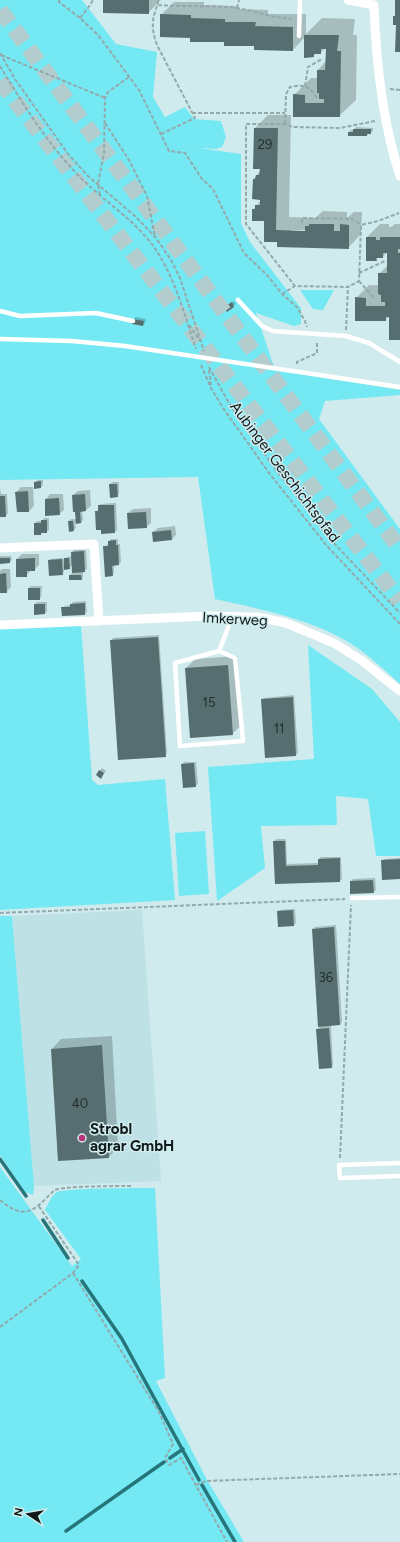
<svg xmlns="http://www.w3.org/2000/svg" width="400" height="1542" font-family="Figtree,sans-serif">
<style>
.built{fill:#bde1e4}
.green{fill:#74e9f3}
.shadow{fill:#0003;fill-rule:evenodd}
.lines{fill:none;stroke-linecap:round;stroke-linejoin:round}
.stream{stroke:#26757b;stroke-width:3.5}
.building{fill:#566e70}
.highway-tunnel{stroke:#b3cccd;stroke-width:16;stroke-dasharray:16 8;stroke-linecap:butt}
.path{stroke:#94a9ab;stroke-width:2;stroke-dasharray:4 2;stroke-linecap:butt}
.lane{stroke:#fff;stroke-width:4.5}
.street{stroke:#fff;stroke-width:9}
.poi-dot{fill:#b73278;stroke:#d0ebed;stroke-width:1.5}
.labels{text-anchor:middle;stroke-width:3;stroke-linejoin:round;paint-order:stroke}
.number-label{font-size:13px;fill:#222e30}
.street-label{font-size:15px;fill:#10191a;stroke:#d0ebed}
.poi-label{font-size:15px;font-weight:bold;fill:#10191a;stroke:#d0ebed;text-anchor:start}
</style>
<rect width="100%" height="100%" fill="#d0ebed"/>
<path class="built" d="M142,910L161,1181L34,1186L12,916Z"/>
<path class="green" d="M0,0H82L116,44L157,52L153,97L165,117L185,107L194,119L221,121L226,137L222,147L216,149L199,148L241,154V223L250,242L301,308V324L294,326L256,313L275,370L400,390V395L325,401L319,419L400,529V684C388,673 376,662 363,652C322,621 264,610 215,599L198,477L0,480Z
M300,290H334L323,310L313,309Z
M81,625L92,780L98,785L165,779L175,900L0,910V628Z
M308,645L372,689L400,722V856H376L368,799L336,796L337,825L261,826L265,868L217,901L208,767L314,759Z
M205,831L209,894L179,896L175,833Z
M0,916H12L34,1186L33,1195L25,1192L0,1155Z
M0,1167L72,1266L81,1259L45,1210C48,1204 51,1196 57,1192C65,1188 141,1188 155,1188L165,1378L156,1381L206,1478L244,1542H0Z"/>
<path class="shadow" d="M104,0H161L148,13Z
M174,2H204V5L238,6L237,9L268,10V14H306V34L322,18L355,19L353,35H357L356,100L339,116H294V95L311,78H318V70L326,61L327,47L320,53H316L313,56L305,37L293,50L191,37L161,15Z
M268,115H291L289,217L315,218L323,211L347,212V218L354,212H362L361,234L348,248L278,241L265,220L253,210L261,200L254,179L260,171L255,128ZM290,230H310V232H290Z
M356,127L373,128V131L367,135L349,132L351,130H354Z
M380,224H389V227H391L395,224H400V339L390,316L385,320H356V298L369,285H379V274L388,265V251L383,257H379L376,260L367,237Z
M234,301L236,304L227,310L228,305Z
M136,317L146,319L145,323L143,325L134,319Z
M38,480H43V485L41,487L35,482Z
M113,482H119V494L117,496L110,484Z
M21,487H33L34,506L29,511H17L16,492Z
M0,488L1,494H7L8,513L6,516H0Z
M90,490L91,506L86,510L82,511L83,520L81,523H75L76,528L73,530L69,521L71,519H76L73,495L78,491Z
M50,494H63L64,510L59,514L46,499Z
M116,503L117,530L115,532L102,529L96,512L99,509V506L101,504Z
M151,508V523L146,527L128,513L133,509Z
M44,518H49V530L40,534L35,523L37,521H42Z
M175,526L176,535L171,540L153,532L158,528Z
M111,539H118V544H120L121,562L119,564L114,565V573L112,575L104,547L109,544V541Z
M74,550H86L87,569L83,571V577L81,579L70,575L73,572L72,565L69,568L64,569V572L62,574L49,561L51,559L63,558L64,560L67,557L72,556V552Z
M22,554H39V565L34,570H31L26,576L17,559Z
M0,556H11L12,560L10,562L0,563Z
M2,569H10L11,587L6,592H0V571Z
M31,586H42L41,597L39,599L29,588Z
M86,601L87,612L85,614L62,608L65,606L71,605L73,602Z
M37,602H47V611L45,614L35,604Z
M159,635L167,753L165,756L111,641L113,638Z
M237,656L242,725L232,734L186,668L195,659Z
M294,695L298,753L296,755L266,757L262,700L264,698Z
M184,762H196L198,784L195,786L182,765Z
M102,768L106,771L103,775L100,771Z
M276,839H286L287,864L319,863V859L321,857H341L342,879L340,881L275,883L274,842Z
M400,858V878L382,861L385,859Z
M375,878L376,890L373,892L351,881L353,879Z
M295,909L296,923L294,925L278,912L280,910Z
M336,925L342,1022L340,1025H331L333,1065L331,1067L317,1030L321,1026L313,929L315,927Z
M112,1036L118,1147L109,1157L58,1160L52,1049L61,1039Z"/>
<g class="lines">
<path class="stream" d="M0,1159L26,1196
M43,1220L68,1258
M82,1281L122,1339L199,1480
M170,1458L183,1449
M202,1485L235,1542
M66,1531L164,1462"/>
</g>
<path class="building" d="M103,0H149V14L103,13Z
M395,0H400V52H395L396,25H393V16H395Z
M160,14L191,15V18L225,19V22H256L255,26L293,27V51L254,50V46H224V42H190V38L160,37Z
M304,35H339L337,51H341L340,117H293V94L305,95V103H324V99H319V93H317V70H325L326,49H321V54H314V57L304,58Z
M254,128H278L276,230L305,231V226H309V224H334V231H340V224L349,225V249L277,247V242H264V221H252V209H255V205H260V200L252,199L253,179H255L256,175H259L260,169H253Z
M353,129H371V134H367V136H348V132H353Z
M366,237H376V240H380V237H400V249H398V253H400V340H389V317H386V321H355V297L366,298V306H385V302H381V295L378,294V273H387V253H383V258H376L377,261H366Z
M232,302L234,307L227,312L224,307Z
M133,319L144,321L143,326L132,324Z
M41,481V488L34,489V482Z
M109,484H117L118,497L110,498Z
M28,491L29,512H17L15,492Z
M85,494L86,511L80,512L81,523L76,524L75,512H73L72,495Z
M0,496H5L6,517H0Z
M59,498L60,515L45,516V499Z
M98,505H114L115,533L101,534V530H96L95,511H98Z
M146,512L147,528L128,529L127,513Z
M41,520H47V533H41V535H34V523H41Z
M68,521H73L74,531L69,532Z
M171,530L172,540L153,542L152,532Z
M116,540V545H118L119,565L112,566L113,576L105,577L103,546H108V541Z
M84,551L85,572L72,573L71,552Z
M0,558H10V563L0,564Z
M35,558V571H27V577H16V559Z
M64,558H69L70,569L64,570Z
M62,559L63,575L49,576L48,560Z
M6,573L7,593H0V574Z
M69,575H81L82,580H69Z
M28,588H40V600H28Z
M85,603V615L62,616L61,607H70V604Z
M34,604H45V614L34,615Z
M158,637L166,757L118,760L110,640Z
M228,665L233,735L190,738L185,668Z
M293,697L296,756L265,758L261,699Z
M194,763L196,787L183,788L181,764Z
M99,770L104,773L101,779L96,775Z
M273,841H285L286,866L318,865V859L340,858V882L275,884Z
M400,859V879L382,880L381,860Z
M373,880L374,893L350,894V881Z
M293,910L294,926L278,927L277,911Z
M334,927L340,1025L318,1027L312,929Z
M329,1028L332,1068L319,1069L316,1029Z
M102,1045L109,1158L58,1161L51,1049Z"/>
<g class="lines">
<path class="highway-tunnel" d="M0,10L400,549
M0,81L400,601"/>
<path class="path" d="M59,0V2L80,18L98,35L139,90L169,151L185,153L202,179L213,189L244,253L267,275L283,295L297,307L305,321L307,327
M158,0C158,5 156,8 155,12C151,24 153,34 157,45L195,118L161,134
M158,5C184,7 211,5 237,8C256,11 272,18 292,19
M237,8L239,0
M80,18L88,8L93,0
M0,53L15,79L68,154L88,176L136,217L156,238L171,260L180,278L204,351
M1,55L105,98
M0,66C24,106 50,148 84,181C106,202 132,219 151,243C174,273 184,314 196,349
M305,86L308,67L322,59
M390,89L400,90
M192,113H285
M375,121L340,128L293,127L285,124H246V224L295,286L348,287L359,281L361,225L378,221L399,213
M105,123L129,160L147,196L155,237
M285,124L286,94L290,87C305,84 309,86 317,98
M100,195L98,184L104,153L105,98L108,92L129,77
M302,223V218L352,219L361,225
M359,273L385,261
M359,281L375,299
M282,294L295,286
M189,325L200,341
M346,330L348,287
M297,364V362L317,353V341
M201,365L211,388L223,408L269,473L327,546L400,624
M209,367L229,403L275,469L332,541L400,613
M209,370L211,385
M0,913L345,899
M340,1158L351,905
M0,1200C7,1206 18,1214 28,1211C39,1208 46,1197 55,1190C62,1186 120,1186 132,1186
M73,1273L159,1412L173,1444L165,1458L169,1465L181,1458L227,1542
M0,1327L73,1273L79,1265L38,1205
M196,1485L206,1481L400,1474"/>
<path class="lane" d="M299,36L300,0
M238,300L262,326L273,331L346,336L369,343L400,362
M0,311L20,316L96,313L133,321
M0,339L72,341L125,346L400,387
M219,651L235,658L243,741L180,746L175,663L219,651L233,615
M352,898L400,897
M400,1163L339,1165L340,1178L400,1176"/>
<path class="street" d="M348,0L374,5C376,62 382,121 400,176
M0,548L94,544L99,621
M0,625L209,616L258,617L286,623L334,643L361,660L400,691"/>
</g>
<circle class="poi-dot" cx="82" cy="1138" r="4"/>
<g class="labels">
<g class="number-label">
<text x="265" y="149">29</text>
<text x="209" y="707">15</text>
<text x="279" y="733">11</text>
<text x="326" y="982">36</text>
<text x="80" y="1108">40</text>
</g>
<g class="street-label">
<text transform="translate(285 472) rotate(53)" y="5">Aubinger Geschichtspfad</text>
<text transform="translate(235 619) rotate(3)" y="5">Imkerweg</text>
</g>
<g class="poi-label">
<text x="90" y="1134">Strobl<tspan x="90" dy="17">agrar GmbH</tspan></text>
</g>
</g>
<g transform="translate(28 1514) rotate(282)" stroke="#d0ebed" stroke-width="3" paint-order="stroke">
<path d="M0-3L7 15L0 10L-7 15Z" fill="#10191a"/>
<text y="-6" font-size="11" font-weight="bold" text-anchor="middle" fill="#10191a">N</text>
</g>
</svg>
